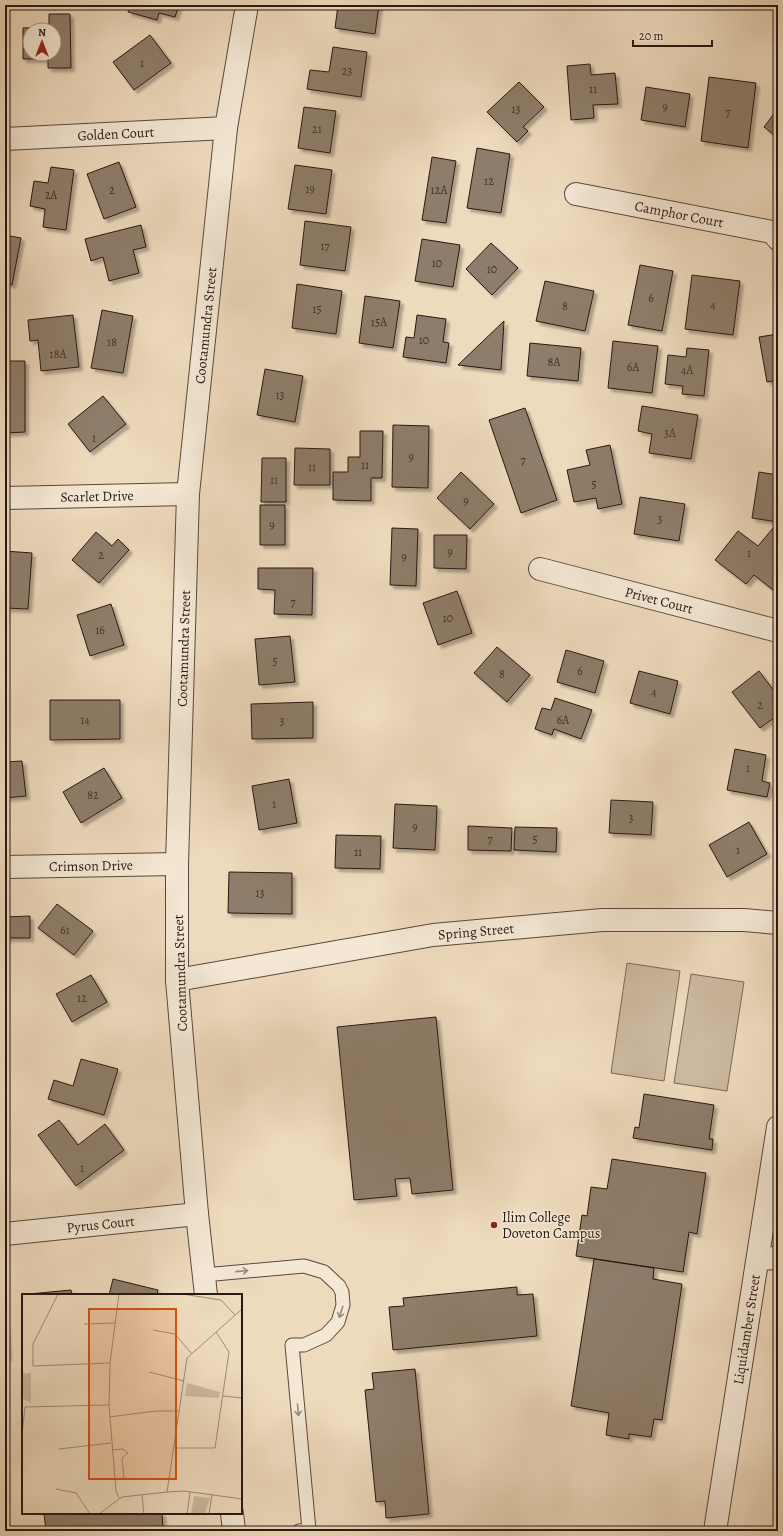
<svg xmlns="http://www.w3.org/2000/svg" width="783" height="1536" font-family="Alegreya,serif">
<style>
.green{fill:#ccb9a0;stroke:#7a6859}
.building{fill:#8e7d6b;stroke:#271812;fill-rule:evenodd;filter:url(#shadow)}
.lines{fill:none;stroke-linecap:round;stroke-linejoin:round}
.service-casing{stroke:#59483d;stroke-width:15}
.minor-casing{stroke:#59483d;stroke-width:24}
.service{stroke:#f4e7d4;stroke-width:13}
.minor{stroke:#f4e7d4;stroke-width:22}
.oneway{stroke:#988a7d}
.poi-dot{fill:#8f2418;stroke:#f4e7d4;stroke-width:1.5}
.labels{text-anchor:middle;stroke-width:3;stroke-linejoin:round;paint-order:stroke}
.number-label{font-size:12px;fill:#413128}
.street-label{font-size:14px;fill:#271812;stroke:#f4e7d4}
.poi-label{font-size:14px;fill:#271812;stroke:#f4e7d4;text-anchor:start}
.inset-road{fill:none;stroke:#9e8c79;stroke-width:1}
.view{fill:#d5520d;fill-opacity:0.15;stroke:#d5520d;stroke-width:2}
.inset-edge{fill:none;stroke:#271812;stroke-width:2}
</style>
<defs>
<filter id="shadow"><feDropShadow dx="3.5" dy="3.5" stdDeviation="1" flood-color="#0004"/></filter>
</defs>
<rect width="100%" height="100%" fill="#eedabd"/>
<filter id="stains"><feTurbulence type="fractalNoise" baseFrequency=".005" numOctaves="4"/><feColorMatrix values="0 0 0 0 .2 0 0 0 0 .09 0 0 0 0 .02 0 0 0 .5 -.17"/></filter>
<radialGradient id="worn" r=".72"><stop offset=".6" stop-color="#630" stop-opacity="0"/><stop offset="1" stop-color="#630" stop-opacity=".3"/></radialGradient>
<path class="green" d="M627,963L680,971L664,1081L611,1073Z
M691,974L744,982L727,1091L674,1083Z"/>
<path class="building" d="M130,5H179L175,17L159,13L157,20L128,12Z
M338,5H379L375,34L335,28Z
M49,14H70L71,68H48V59H23V28L49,27ZM30,30H54V54H30Z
M150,35L171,63L134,90L113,62Z
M333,47L367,52L361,97L307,89L310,70L329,72Z
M590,64L591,75L615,73L618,104L593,105L594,118L571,120L567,66Z
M709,77L756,83L748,148L701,141Z
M519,82L544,107L523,127L528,131L517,142L487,112Z
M646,87L690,94L685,127L641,120Z
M304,107L336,111L330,153L298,148Z
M778,108V138L764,127Z
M477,148L510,154L501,213L467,208Z
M432,157L456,161L446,223L422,220Z
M119,162L136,207L104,219L87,174Z
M295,165L332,170L326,214L288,209Z
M51,167L74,170L66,230L43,227L45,209L30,206L34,181L48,183Z
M305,221L351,227L345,271L300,265Z
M141,225L146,247L133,250L139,273L109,281L103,257L91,261L85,239Z
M5,235L21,238L12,285L5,283Z
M422,239L460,245L453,287L415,281Z
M491,243L518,268L492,295L466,269Z
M640,265L673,271L662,331L628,325Z
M692,275L740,281L733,335L685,329Z
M545,281L594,291L585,331L536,321Z
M297,284L342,291L336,334L292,328Z
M365,296L400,301L393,348L359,343Z
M102,310L133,316L123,373L91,368Z
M73,315L79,367L41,371L38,340L30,341L28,320Z
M417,315L446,319L443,342L449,343L446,363L403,357L406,337L414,338Z
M504,321L501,370L458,365Z
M778,334V380L767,382L759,337Z
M613,341L658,346L652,393L608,388Z
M530,343L581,348L578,381L527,376Z
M687,348L709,350L704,396L682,394L683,386L665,384L668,355L686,357Z
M5,361H25V432L5,433Z
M265,369L303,376L295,422L257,415Z
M103,396L126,424L90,452L68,424Z
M642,406L698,415L691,459L649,453L652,434L638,431Z
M525,408L557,500L521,513L489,420Z
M393,425L429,426L428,488L392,487Z
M360,431H383L382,478H371V501L333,500V472H348V457H360Z
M610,445L622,504L598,509L596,498L574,502L567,470L590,465L586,450Z
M295,448L330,449V485H294Z
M262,458H286V502H261Z
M461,472L494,504L470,529L437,498Z
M759,472L778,475V522L752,518Z
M640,497L685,504L679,541L634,534Z
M260,505H285V545H260Z
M392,528L418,529L416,586L390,585Z
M773,528L778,532V583L773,590L754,575L746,584L715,560L738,531L758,546Z
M96,532L112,546L118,539L129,550L99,583L72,560Z
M434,535H467L466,569L434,568Z
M5,551L32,553L28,609L5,608Z
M258,568H313L312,615L274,614L275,590L258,589Z
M457,591L472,633L438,645L423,603Z
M111,604L124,645L90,656L77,615Z
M290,636L295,682L259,685L255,639Z
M497,647L530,675L507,702L474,673Z
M566,650L604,661L595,693L557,682Z
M639,671L678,681L670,714L630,703Z
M759,671L778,696V715L760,728L732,692Z
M555,698L592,710L581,739L554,729L552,735L535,729L542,708L551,710Z
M50,700H120V739L50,740Z
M313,702V738L252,739L251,704Z
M735,749L766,755L762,781L770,783L767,797L727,790Z
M22,761L26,796L5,798V762Z
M104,768L122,798L81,823L63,792Z
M289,779L297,823L259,830L252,786Z
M611,800L653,802L651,835L609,833Z
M395,804L437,806L435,850L393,848Z
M749,822L767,854L727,877L709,845Z
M468,826L512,828L511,851L468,850Z
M515,827L557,828L556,852L514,850Z
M336,835L381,836L380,869L335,868Z
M229,872L292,873V914L228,913Z
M57,904L93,931L74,955L38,928Z
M30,916V938H5V917Z
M91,975L107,1002L72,1022L56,994Z
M436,1017L453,1190L412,1194L410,1178L395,1179L397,1196L354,1200L337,1027Z
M81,1059L118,1069L104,1115L48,1099L54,1080L73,1086Z
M644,1094L714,1105L709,1139H713L712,1150L633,1138L635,1127L639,1128Z
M59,1120L78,1145L105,1124L124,1150L76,1186L38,1135Z
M612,1159L706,1173L697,1234L689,1232L683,1272L576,1256L582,1215L587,1216L591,1187L607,1189Z
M594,1259L654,1268L653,1279L682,1284L662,1420L654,1419L651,1437L629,1434V1439L606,1435L609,1413L571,1406Z
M113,1279L158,1290L157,1295H109Z
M517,1287V1295L533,1294L537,1336L393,1350L389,1307L404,1306L403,1298Z
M71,1290L72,1295H29V1294Z
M5,1319L8,1357H5Z
M415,1369L429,1514L386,1518L385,1501L376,1502L365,1390L374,1389L372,1373Z
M54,1513H162L163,1531H46L44,1514Z"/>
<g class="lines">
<defs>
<path id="service" d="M204,1275L304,1266L324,1272L339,1286L342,1292L343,1305L338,1322L326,1335L304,1345H292L309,1530L299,1531"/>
<g id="minor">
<path id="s1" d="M5,139L226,128"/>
<path id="s2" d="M576,194L772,232L778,239"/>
<path id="s3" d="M5,498L188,494"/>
<path id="s4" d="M540,569L778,631"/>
<path id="s5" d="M5,867L177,864"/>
<path id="s6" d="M177,980L433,935L602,920H744L778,923"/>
<path id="s7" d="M5,1234L197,1214"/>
<path d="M758,1259L778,1258"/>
<path id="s8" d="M206,1295L197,1214L177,980V864L188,494L226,128L247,5"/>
<path d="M232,1513L234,1531"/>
<path id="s9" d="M715,1531L778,1127"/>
</g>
</defs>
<use href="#service" class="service-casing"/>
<use href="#minor" class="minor-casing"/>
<use href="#service" class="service"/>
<use href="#minor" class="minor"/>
</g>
<defs><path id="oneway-shaft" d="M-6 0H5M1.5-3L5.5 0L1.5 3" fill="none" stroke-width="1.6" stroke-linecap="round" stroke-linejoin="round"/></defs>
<g class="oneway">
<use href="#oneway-shaft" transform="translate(242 1271) rotate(-6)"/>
<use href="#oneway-shaft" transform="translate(341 1312) rotate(108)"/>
<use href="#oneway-shaft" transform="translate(298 1410) rotate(85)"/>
</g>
<circle class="poi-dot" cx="494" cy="1225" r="4"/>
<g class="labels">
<g class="number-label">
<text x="142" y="67">1</text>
<text x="347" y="75">23</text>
<text x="593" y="93">11</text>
<text x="665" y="111">9</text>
<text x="516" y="113">13</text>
<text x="728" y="116">7</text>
<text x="317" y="133">21</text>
<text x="489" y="185">12</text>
<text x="310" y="193">19</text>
<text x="112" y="194">2</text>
<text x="439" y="194">12A</text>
<text x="51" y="199">2A</text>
<text x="325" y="250">17</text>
<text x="437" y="267">10</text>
<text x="492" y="273">10</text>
<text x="651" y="302">6</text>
<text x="713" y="309">4</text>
<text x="565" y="310">8</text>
<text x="317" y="313">15</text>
<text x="379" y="326">15A</text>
<text x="424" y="344">10</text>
<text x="112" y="346">18</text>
<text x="58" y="358">18A</text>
<text x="554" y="366">8A</text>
<text x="633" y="371">6A</text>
<text x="687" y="374">4A</text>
<text x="280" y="399">13</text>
<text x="670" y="437">3A</text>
<text x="94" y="442">1</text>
<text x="411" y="461">9</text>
<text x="523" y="464">7</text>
<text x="365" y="469">11</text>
<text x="312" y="471">11</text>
<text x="274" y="484">11</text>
<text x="594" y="488">5</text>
<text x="466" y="505">9</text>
<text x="660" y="523">3</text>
<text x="272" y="529">9</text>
<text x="450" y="556">9</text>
<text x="749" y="557">1</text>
<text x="101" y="559">2</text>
<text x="404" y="561">9</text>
<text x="293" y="606">7</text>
<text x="448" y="622">10</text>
<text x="100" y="634">16</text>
<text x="275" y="665">5</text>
<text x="580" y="675">6</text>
<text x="502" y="678">8</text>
<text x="654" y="696">4</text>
<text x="760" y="709">2</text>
<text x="85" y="724">14</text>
<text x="563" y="724">6A</text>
<text x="282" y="725">3</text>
<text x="748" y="772">1</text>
<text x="93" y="799">82</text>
<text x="274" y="808">1</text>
<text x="631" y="822">3</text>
<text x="415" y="831">9</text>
<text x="490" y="843">7</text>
<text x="535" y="843">5</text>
<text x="738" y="854">1</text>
<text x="358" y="856">11</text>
<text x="260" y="897">13</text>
<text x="65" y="934">61</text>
<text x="82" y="1002">12</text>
<text x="82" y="1172">1</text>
</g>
<g class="street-label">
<text dy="5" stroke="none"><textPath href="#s1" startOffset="111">Golden Court</textPath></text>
<text dy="5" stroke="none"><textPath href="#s2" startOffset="105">Camphor Court</textPath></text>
<text dy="5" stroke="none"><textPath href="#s8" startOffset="972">Cootamundra Street</textPath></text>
<text dy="5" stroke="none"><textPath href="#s3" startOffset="92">Scarlet Drive</textPath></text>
<text dy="5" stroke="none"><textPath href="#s4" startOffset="123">Privet Court</textPath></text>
<text dy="5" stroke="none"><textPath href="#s8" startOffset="648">Cootamundra Street</textPath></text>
<text dy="5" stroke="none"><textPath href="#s5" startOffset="86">Crimson Drive</textPath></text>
<text dy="5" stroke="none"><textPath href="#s6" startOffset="303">Spring Street</textPath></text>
<text transform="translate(180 973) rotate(-92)" y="5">Cootamundra Street</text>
<text dy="5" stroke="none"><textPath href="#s7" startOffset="96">Pyrus Court</textPath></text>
<text dy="5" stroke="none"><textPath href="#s9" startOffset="204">Liquidamber Street</textPath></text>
</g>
<g class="poi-label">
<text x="502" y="1222">Ilim College<tspan x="502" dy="16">Doveton Campus</tspan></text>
</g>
</g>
<g transform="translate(22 1294)">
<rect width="220" height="220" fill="#eedabd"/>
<path d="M0,78L5,80L9,78V109L0,104ZM165,89L198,98L197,104L163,102ZM172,202L188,204L183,220H169Z" fill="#ccb9a0"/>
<path class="inset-road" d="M36,0L11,50V72L88,69M160,0L199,6L213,21M62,30L93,29M131,36L153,40L169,59M127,78L162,87M201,102L220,104M87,123L134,117H157M0,141L3,113L87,111M151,154H193L207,58L194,38M37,155L89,149M90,156L101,155L106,159L100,164L102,184L93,185M34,195L54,199L68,220M145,198L165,64L220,15M120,201L122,220M97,204L94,197L87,111L88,69L97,0M77,220L100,203L145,198L162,197L220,205M165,220L168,198M187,220L190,200"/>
<path class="view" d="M67,15H154V185H67Z"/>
<rect width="220" height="220" class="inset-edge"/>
</g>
<rect width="783" height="1536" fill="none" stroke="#eedabd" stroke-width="20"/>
<rect x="6" y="6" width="771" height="1524" fill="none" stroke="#271812" stroke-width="2"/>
<rect x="10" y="10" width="763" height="1516" fill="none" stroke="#271812"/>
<g transform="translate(42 42)"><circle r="19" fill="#f4e7d4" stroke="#a29486"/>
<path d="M0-3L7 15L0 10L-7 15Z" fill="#8f2418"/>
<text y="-6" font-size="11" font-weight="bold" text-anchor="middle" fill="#271812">N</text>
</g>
<path d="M633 40v6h79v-6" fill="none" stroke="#271812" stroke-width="2"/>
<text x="639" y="40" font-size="12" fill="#271812" stroke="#f4e7d4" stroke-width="3" paint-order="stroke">20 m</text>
<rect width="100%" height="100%" filter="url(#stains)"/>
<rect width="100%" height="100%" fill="url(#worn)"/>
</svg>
